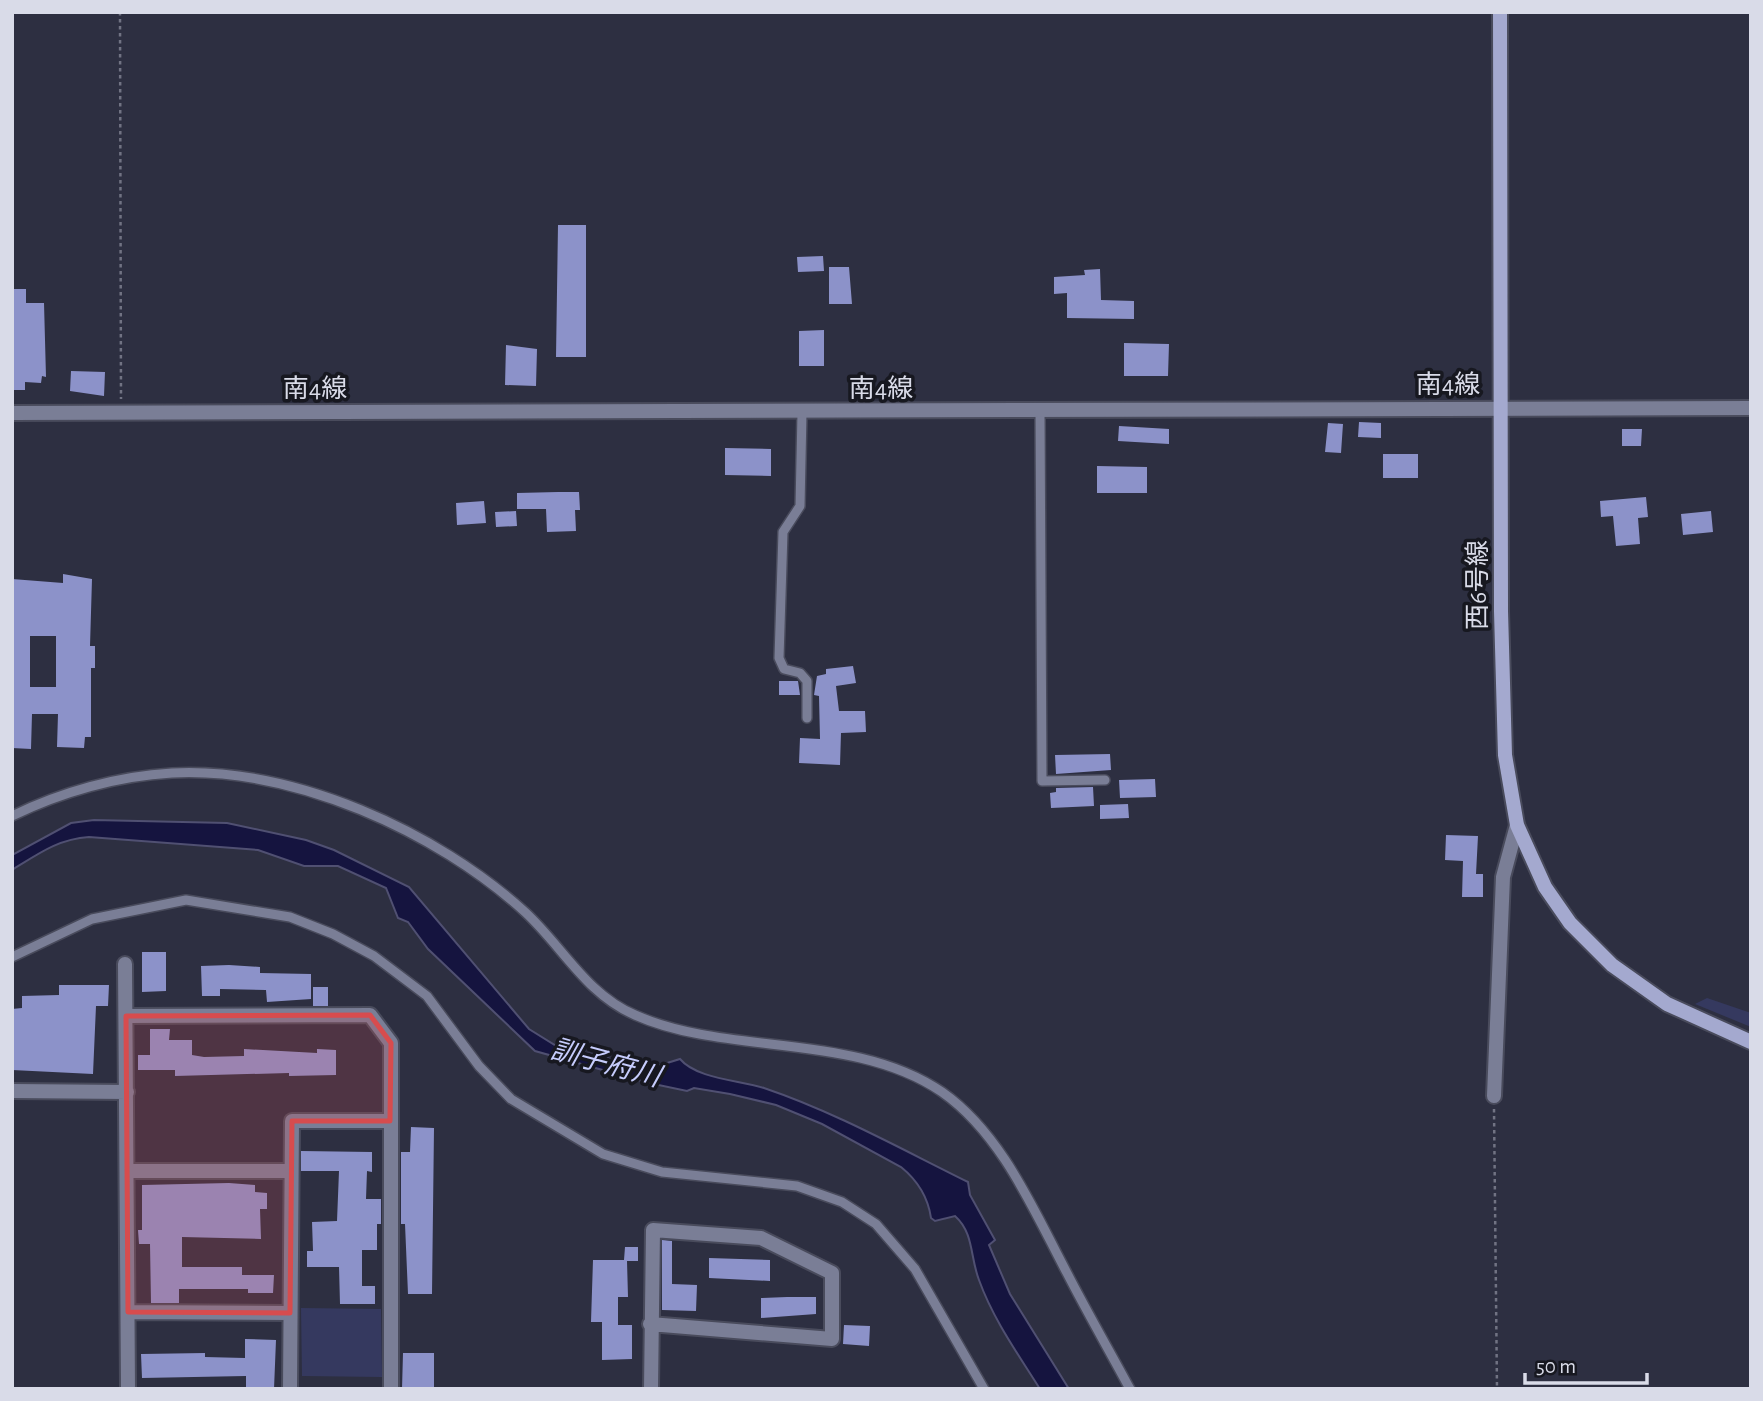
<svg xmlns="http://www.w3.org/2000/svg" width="1763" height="1401" font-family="'Alegreya Sans','Noto Sans JP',sans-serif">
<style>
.green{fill:#35395f}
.water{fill:#15143f;stroke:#505072;stroke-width:2}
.building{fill:#8c92c9;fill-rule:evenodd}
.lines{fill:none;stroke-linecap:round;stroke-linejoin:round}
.lane-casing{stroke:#494b5c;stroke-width:12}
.street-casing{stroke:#494b5c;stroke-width:18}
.secondary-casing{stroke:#494b5c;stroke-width:18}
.path{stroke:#717383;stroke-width:2.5;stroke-dasharray:3.5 3.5;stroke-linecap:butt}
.lane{stroke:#7a7e96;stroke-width:9}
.street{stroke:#7a7e96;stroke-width:14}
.secondary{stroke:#a4a9cf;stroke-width:14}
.marked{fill:#d74c4e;fill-opacity:0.2;stroke:#d74c4e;stroke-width:5;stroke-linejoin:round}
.labels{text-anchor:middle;stroke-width:7;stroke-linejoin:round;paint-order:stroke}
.street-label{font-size:26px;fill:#d9dbe8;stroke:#171820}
.water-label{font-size:28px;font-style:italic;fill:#c6ccfc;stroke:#171820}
</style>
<rect width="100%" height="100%" fill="#2d2f41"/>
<path class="green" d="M1707,998L1751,1013V1027L1695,1004Z
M301,1308L381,1309L382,1377L302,1376Z"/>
<path class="water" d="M94,820L227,823L306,840L334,850L409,887L529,1029L558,1047L605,1057L632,1068L648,1069L680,1059C697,1079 739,1080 764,1088C835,1112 901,1149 968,1182L970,1195L995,1240L989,1245L1010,1294L1069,1389H1040C1018,1354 993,1319 979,1280C970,1257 974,1233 955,1216L935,1221L931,1218C928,1197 917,1180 901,1167L822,1124L776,1105L730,1094L694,1088L687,1091L649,1083L535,1051L428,949L408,922L398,918L386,888L338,866H304L258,850L89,837C58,839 38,854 12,870V855L71,823Z"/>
<path class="building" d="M558,225H586V357H556Z
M823,256L824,271L798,272L797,257Z
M829,267H849L852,304H829Z
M1100,269L1101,300L1134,301V319L1067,318V293L1054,294V277L1085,275L1084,270Z
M12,289H26V303H44L46,377L42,376L41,383L25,382V390H12Z
M824,330V366H799V331Z
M1124,343L1169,344L1168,376H1124Z
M506,345L537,349L536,386L505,385Z
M71,371L105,372L104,396L70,391Z
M1359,422L1381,423V438L1358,437Z
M1328,423L1343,424L1341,453L1325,452Z
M1119,426L1169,429V444L1118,441Z
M1622,429H1642L1641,446H1622Z
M725,448L771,449V476L725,475Z
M1383,454H1418V478H1383Z
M1097,466L1147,467V493H1097Z
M558,492H579L580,510H575L576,531L547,532L546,509H517V493Z
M1646,497L1648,517L1638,518L1640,544L1616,546L1613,516L1601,517L1600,501Z
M484,501L486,523L457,525L456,503Z
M516,511L517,526L496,527L495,512Z
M1711,511L1713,532L1683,535L1681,514Z
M63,574L92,579L90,646H95V668H91V737H85L84,748L57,747L58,714H32L31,749L12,748V579L63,583ZM30,636H56V687H30Z
M853,666L856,683L836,686L839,711H865L866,732L841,733L840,765L799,763L800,738L820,739L819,696L814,695L817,676L826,674V669Z
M779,681H798L800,695H779Z
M1110,754L1111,770L1056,774L1055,755Z
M1155,779L1156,797L1120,798L1119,780Z
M1093,787L1094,806L1051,808L1050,793L1056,792V788Z
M1128,804L1129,818L1100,819V805Z
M1446,835L1478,836L1476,874H1483V897H1462L1463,861L1445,860Z
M142,952H166V991L142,992Z
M229,965L260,967V973L311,974V999L267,1002L266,990L220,989V996H202L201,966Z
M59,985H109L108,1006H96L93,1074L12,1070V1009L22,1008V996L59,995Z
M313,987H328V1006H313Z
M150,1029H170L169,1040H192V1055L204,1057L244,1056V1049L317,1053V1049L336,1050V1075L289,1076V1073L175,1076V1070H138V1055H150Z
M411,1127L434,1128L432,1294H408L405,1224H401V1152H410Z
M301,1151L372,1152V1172L367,1171L366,1199H381V1224H377V1250H362V1286H375V1304H340L339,1267H307V1251H313L312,1222L337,1221L339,1171H301Z
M229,1183L255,1185V1192L267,1193V1209H260L261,1239L182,1237V1267H242V1275H274L273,1293H248V1289H179V1303H151L150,1244H139L138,1230H142V1185Z
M662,1240L672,1241V1284L697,1285L696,1311L662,1310Z
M625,1247H638V1261H627L628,1297H618V1325H632V1359L602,1360V1322H591L593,1260H624Z
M709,1258L770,1260V1281L709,1278Z
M787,1297H816V1314L761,1318V1298Z
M844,1325L870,1326L869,1346L843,1344Z
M245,1339L276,1340L274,1389H246V1376L142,1378L141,1354L205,1353V1357L245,1358Z
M403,1353H434V1389H402Z"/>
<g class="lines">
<defs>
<path id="lane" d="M1040,411L1042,781L1105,780
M802,413L800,506L783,532L779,658L784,669L800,673L807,681V718
M12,816C61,792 118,776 172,773C294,767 436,831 525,912C563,947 586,994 635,1015C727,1056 855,1032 942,1092C1002,1134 1034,1211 1067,1273C1087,1312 1109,1350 1130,1389
M12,957L92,919L186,900L290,917L333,934L374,956L427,996L479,1066L511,1099L603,1154L662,1172L797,1186L842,1202L876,1224L915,1269L984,1389"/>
<path id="street" d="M12,413L1751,408
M125,964L128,1389
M126,1016L370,1015L391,1043V1389
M12,1091L127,1092
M1494,1096L1503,877L1517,825
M127,1171H290
M128,1312L290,1313
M650,1324L832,1339V1273L761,1238L653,1230L651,1389
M290,1389L292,1121H390"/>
<path id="secondary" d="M1500,12L1501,611L1505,755L1517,825L1545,887L1570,923L1612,965L1667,1004L1751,1042"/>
</defs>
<use href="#lane" class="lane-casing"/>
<use href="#street" class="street-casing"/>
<use href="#secondary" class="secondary-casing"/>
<path class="path" d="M120,12L121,399
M1494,1109L1497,1389"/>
<use href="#lane" class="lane"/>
<use href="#street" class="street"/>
<use href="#secondary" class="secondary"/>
</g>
<path class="marked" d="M370,1015L391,1043L390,1121H292L290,1313L128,1312L126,1016Z"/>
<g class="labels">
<g class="street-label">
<text x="1448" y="393">南4線</text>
<text x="315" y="397">南4線</text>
<text x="881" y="397">南4線</text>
<text transform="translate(1477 585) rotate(-90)" y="9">西6号線</text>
</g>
<g class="water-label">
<text transform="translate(606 1062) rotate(15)" y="10">訓子府川</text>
</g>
</g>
<rect width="1763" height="1401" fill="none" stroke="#d9dbe8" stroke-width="28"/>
<path d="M1525 1373v10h122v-10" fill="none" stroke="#d9dbe8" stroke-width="3.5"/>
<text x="1536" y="1373" font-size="21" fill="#d9dbe8" stroke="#171820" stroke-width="5" paint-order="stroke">50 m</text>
</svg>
